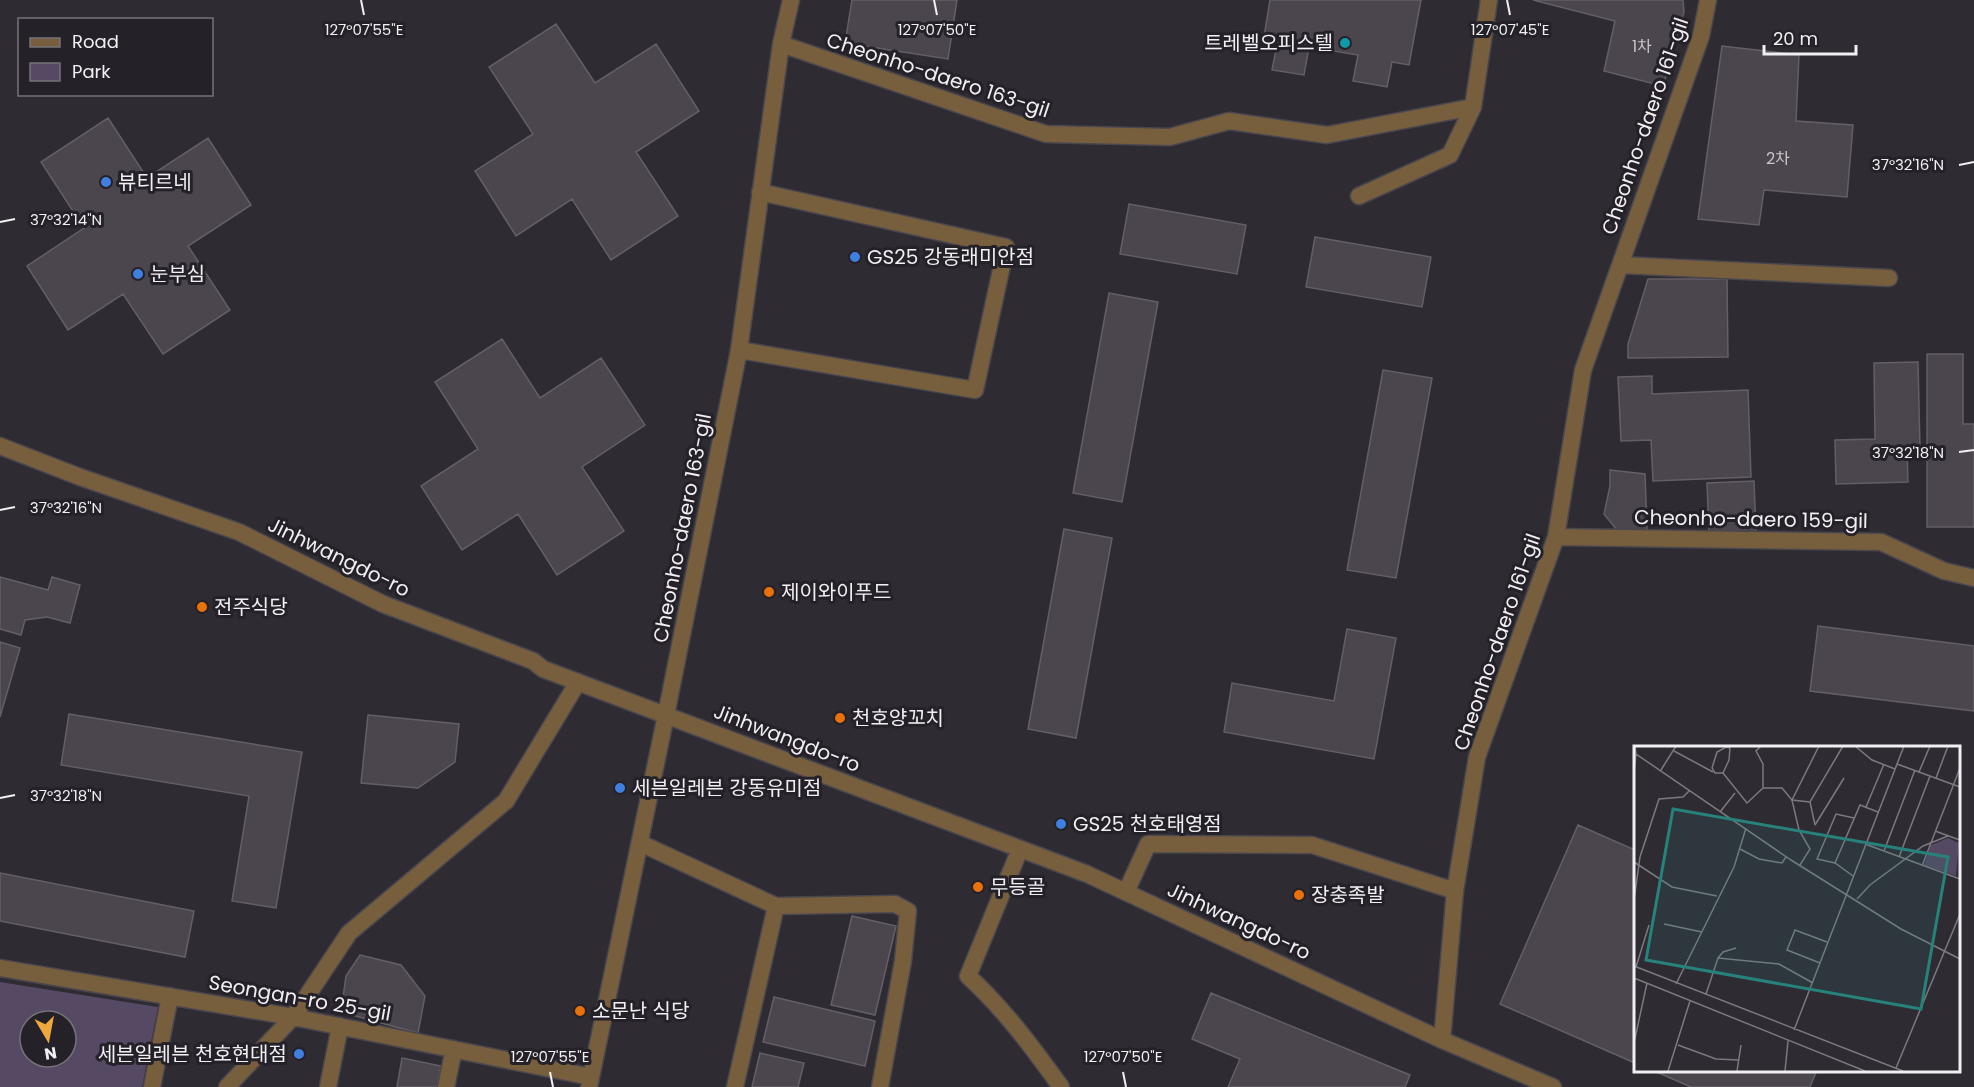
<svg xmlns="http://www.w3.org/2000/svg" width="1974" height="1087" font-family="Poppins,'Noto Sans KR',sans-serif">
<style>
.green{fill:#554963;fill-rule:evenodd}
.building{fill:#4b464d;stroke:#645f66;stroke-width:1.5}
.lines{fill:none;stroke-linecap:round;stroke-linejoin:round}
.minor-casing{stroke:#49464e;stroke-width:19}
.tertiary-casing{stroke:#49464e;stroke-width:19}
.minor{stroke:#775f3e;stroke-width:16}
.tertiary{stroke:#775f3e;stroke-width:16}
.ticks{fill:none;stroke:#f1eff3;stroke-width:2}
.culture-dot{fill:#0f9aa8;stroke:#242129;stroke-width:2}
.shop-dot{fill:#3f7fe0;stroke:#242129;stroke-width:2}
.food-dot{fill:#e8710a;stroke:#242129;stroke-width:2}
.labels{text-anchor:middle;stroke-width:6;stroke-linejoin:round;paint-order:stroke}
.number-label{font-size:16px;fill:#c8c5ca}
.poi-label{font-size:20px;fill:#f1eff3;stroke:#242129;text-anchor:start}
.street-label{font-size:20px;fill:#f1eff3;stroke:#242129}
.inset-road{fill:none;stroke:#7c7980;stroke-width:1.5}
.view{fill:#26827b;fill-opacity:0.15;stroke:#26827b;stroke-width:3}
.inset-edge{fill:none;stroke:#f1eff3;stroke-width:3}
.ticks-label{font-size:15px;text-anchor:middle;fill:#f1eff3;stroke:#242129;stroke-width:6;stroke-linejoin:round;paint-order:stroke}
</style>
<rect width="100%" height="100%" fill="#2e2b33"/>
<path class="green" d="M0,982L158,1007L142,1087H0ZM30,1021H66V1057H30Z"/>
<path class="building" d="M852,0H957L948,59L845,43Z
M1270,0H1421L1409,65L1392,62L1387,87L1353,81L1358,55L1309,47L1304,75L1272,70L1278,40L1264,37Z
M1533,0H1683L1684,12L1663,86L1604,71L1615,21Z
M556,24L595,83L656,44L699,111L636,152L678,216L611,260L572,199L516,236L475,171L533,134L489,67Z
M1722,46L1799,55L1796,121L1853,125L1847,197L1764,190L1759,225L1698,219Z
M108,118L147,178L208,138L251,205L188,246L230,310L163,354L123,294L68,330L27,266L84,228L41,162Z
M1129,204L1246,225L1237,274L1120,254Z
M1315,237L1431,257L1422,307L1306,287Z
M1648,279H1727L1728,357L1628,358V344Z
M1109,293L1158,302L1122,502L1073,493Z
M502,339L540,398L601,358L645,425L582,467L624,531L557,575L518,514L462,550L421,486L478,449L435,382Z
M1927,354H1963V424H1974V527H1927Z
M1918,362L1920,448L1907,449L1908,482L1836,484L1835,440L1875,439L1874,363Z
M1383,370L1432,378L1396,578L1347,570Z
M1652,376V394L1748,390L1751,477L1653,481L1651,440L1621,441L1618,377Z
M1610,470L1645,474L1647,530H1617L1604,514L1610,486Z
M1754,481L1756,532L1709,534L1707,483Z
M1064,529L1112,538L1076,738L1028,729Z
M0,577L48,590L52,577L80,585L70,623L47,617L25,620L21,635L0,629Z
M1818,626L1974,646V711L1810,691Z
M1347,629L1396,638L1374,759L1224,732L1232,683L1334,701Z
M0,642L20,648L0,717Z
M69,714L302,752L276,908L232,901L249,796L61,765Z
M368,715L459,724L455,762L418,788L361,783Z
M1578,825L1635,850V1063L1500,1004Z
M0,873L194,911L185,957L0,921Z
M852,916L896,926L875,1015L831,1005Z
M360,955L401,965L425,996L418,1033L341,1012L346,976Z
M1211,993L1410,1075L1405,1087H1228L1240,1059L1192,1039Z
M774,997L875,1021L865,1066L763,1042Z
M760,1053L804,1063L798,1087H752Z
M402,1058L441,1066L437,1087H397Z
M1652,1070H1817L1810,1087H1691Z"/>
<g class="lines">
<defs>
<path id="minor" d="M781,44L1046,134L1170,137L1229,121L1327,135L1473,107L1489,0
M1359,196L1450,155L1473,107
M1620,265L1889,278
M739,350L975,390L1006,247L760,192
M1556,537L1881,542L1944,571L1974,578
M640,843L776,906L895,904L908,911L903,961L880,1087
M1020,849L968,976C1004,1009 1033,1048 1061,1087
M1126,892L1148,844L1312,845L1455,891
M0,968L293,1017L591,1077
M1442,1040L1455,891L1477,757L1556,537L1583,370L1701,36L1708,0
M152,1087L170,996
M227,1087L293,1017L349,933L506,801L578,682
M328,1087L340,1026
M446,1087L454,1049
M589,1087L666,715L739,350L781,44L791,0
M735,1087L776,906"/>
<path id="tertiary" d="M0,446L80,477L239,532L383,604L533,661L543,669L1087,874L1442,1040L1553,1087"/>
</defs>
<use href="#minor" class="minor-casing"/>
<use href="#tertiary" class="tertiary-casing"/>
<use href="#minor" class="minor"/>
<use href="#tertiary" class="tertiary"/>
</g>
<path class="ticks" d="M361,0L364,15M934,0L937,15M1507,0L1510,15M1959,165L1974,162M0,222L15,219M1959,452L1974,450M0,510L15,507M0,798L15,795M550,1072L553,1087M1123,1072L1126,1087"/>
<circle class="culture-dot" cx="1345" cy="43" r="6"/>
<g class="shop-dot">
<circle cx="106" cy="182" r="6"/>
<circle cx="855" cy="257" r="6"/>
<circle cx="138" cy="274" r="6"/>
<circle cx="620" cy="788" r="6"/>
<circle cx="1061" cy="824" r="6"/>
<circle cx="299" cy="1054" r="6"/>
</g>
<g class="food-dot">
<circle cx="769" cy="592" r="6"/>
<circle cx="202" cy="607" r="6"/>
<circle cx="840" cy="718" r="6"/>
<circle cx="978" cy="887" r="6"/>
<circle cx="1299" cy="895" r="6"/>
<circle cx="580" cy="1011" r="6"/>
</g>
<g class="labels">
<g class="number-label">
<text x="1642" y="52">1차</text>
<text x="1778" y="164">2차</text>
</g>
<g class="poi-label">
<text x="1333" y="50" text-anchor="end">트레벨오피스텔</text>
<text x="118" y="189">뷰티르네</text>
<text x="867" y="264">GS25 강동래미안점</text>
<text x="150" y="281">눈부심</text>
<text x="781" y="599">제이와이푸드</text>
<text x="214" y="614">전주식당</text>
<text x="852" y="725">천호양꼬치</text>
<text x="632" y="795">세븐일레븐 강동유미점</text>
<text x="1073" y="831">GS25 천호태영점</text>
<text x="990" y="894">무등골</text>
<text x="1311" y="902">장충족발</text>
<text x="592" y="1018">소문난 식당</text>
<text x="287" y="1061" text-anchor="end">세븐일레븐 천호현대점</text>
</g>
<g class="street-label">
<text transform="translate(938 75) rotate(18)" y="7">Cheonho-daero 163-gil</text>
<text transform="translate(1645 126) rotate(-71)" y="7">Cheonho-daero 161-gil</text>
<text transform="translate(1751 519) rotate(1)" y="7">Cheonho-daero 159-gil</text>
<text transform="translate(682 528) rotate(-79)" y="7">Cheonho-daero 163-gil</text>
<text transform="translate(339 557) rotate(26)" y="7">Jinhwangdo-ro</text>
<text transform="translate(1497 642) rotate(-71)" y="7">Cheonho-daero 161-gil</text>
<text transform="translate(787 738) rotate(21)" y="7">Jinhwangdo-ro</text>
<text transform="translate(1239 921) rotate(25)" y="7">Jinhwangdo-ro</text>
<text transform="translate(300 998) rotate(10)" y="7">Seongan-ro 25-gil</text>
</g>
</g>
<g transform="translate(1634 746)">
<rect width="326" height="326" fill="#2e2b33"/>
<path d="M314,92L325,97L322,130L290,119L297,99Z" fill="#554963"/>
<path class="inset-road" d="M1,0L2,8L157,114L267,183L326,213M127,0L122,5L129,18V42M185,0L158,54L176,56L209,0M221,0L238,14L261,23M92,1L96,2L95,14L89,27H81L78,22L83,6ZM40,5L79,26M263,18L326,41M27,24L42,0M0,26L2,8M285,26L296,0M89,27L113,57L129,42M302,32L314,0M129,42H148L158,54L165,84L176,103L166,119M176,56L181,79M232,61L250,18M86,66L101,47M181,79L210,32M301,85L326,94M231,98L326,133M106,103L125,113L148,117L152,111M250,105L281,24M265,111L296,30M0,116L38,141L83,150M201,117L226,59L244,66M288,120L326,22M219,130L201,117L183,113L202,68L220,72M223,153L236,139L289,100L314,90M0,154L6,111L25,53L49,51L56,44M30,178L68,186M84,212L89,206L102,202M186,217L153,204L161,184L193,196M0,220L269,325M2,221L15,179M0,232L231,325M42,238L100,121L112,82M72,248L84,212L145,218L179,237M160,284L270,0M0,297L13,237M44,299L82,313L105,314M262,322L326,168M34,325L56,255M103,325L107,299M151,325L154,295"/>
<path class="view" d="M39,63L314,111L287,263L12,214Z"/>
<rect width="326" height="326" class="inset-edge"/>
</g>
<g class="ticks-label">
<text x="364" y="35">127°07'55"E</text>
<text x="937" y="35">127°07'50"E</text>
<text x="1510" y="35">127°07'45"E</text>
<text x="1908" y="170">37°32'16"N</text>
<text x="66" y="225">37°32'14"N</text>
<text x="1908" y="458">37°32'18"N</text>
<text x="66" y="513">37°32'16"N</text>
<text x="66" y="801">37°32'18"N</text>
<text x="550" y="1062">127°07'55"E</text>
<text x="1123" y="1062">127°07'50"E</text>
</g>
<rect x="18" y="18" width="195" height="78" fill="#242129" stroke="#76737a" stroke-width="1.5"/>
<rect x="30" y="38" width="30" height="9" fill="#775f3e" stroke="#76737a" stroke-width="1.5"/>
<text x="72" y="48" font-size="18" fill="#f1eff3">Road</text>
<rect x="30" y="63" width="30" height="18" fill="#554963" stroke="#76737a" stroke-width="1.5"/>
<text x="72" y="78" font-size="18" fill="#f1eff3">Park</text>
<g transform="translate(48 1039) rotate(170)"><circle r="28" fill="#242129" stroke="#76737a" stroke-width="1.5"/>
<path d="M0-4.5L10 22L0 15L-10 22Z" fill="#eea83c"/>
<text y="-9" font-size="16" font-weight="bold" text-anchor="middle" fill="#f1eff3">N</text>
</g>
<path d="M1764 45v9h92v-9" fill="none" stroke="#f1eff3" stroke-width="3"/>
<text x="1773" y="45" font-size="18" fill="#f1eff3" stroke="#242129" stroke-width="4.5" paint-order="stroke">20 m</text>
</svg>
